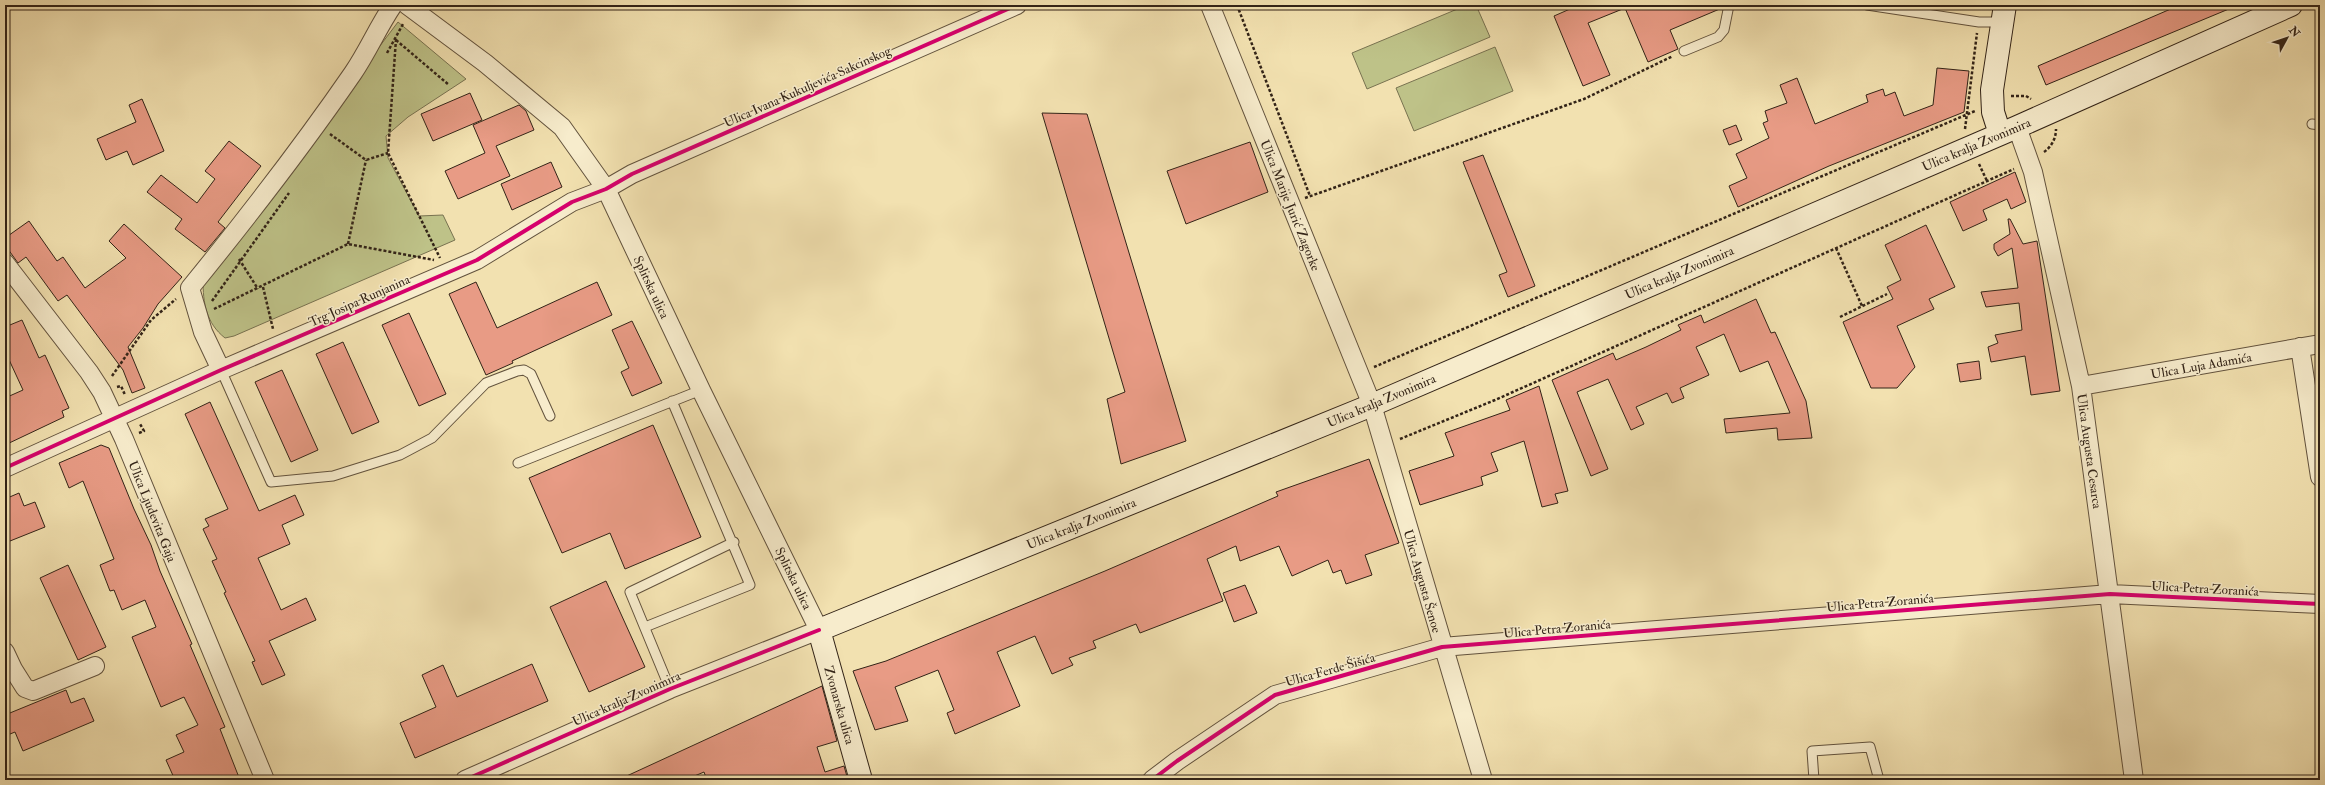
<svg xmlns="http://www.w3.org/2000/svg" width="2325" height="785" font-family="'IM FELL Double Pica',serif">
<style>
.green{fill:#bec288;stroke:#787250}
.building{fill:#e89b85;stroke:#322317}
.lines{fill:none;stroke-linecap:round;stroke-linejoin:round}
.lane-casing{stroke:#62523d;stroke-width:11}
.street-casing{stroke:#62523d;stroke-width:20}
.secondary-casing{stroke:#322317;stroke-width:24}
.path{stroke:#322317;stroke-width:2.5;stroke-dasharray:3 2;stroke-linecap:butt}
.lane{stroke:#f7eccc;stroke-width:9}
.street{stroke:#f7eccc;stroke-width:18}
.secondary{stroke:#f7eccc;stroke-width:22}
.cycleway-casing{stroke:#f7eccc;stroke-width:6}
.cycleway{stroke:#d6006c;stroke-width:4}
.labels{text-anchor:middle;stroke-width:3;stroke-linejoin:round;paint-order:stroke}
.street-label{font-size:13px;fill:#322317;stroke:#f7eccc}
</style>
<rect width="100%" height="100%" fill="#f2e1b0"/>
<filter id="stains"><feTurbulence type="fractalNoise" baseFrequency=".005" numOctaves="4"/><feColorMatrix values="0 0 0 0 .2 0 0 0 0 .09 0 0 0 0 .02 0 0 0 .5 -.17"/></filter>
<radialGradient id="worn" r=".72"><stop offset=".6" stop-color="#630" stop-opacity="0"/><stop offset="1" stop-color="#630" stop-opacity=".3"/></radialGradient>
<path class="green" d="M1467,5H1476L1490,37L1367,89L1352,53Z
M398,22L466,79L408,117L386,136L388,158L419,216L443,215L455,240L234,336L225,338C206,323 203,303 203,280Z
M1495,47L1513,91L1414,131L1396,88Z"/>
<path class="building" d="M1569,5H1723L1722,8L1670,30L1678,49L1648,62L1625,8L1588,23L1610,75L1583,86L1554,16L1570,9Z
M2180,5L2236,6L2046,85L2038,66Z
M1937,68L1969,71L1964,112L1829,166L1738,207L1729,186L1747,178L1736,154L1769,138L1763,123L1768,121L1765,111L1787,103L1780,85L1797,78L1815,124L1868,102L1866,95L1883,89L1885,96L1895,92L1904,116L1933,105Z
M470,93L482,120L433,141L421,114Z
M142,99L164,151L133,165L127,151L106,160L97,139L136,122L129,105Z
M519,105L526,111L534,130L496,146L510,176L458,199L445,171L485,153L473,125Z
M1042,113L1087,114L1186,441L1121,464L1107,399L1125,392Z
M1736,125L1742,140L1729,145L1723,130Z
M229,141L261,166L218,222L225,228L205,252L175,229L182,219L147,192L161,175L197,203L215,179L205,171Z
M1250,142L1268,192L1186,224L1167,171Z
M1483,155L1535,286L1508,297L1499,275L1507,272L1463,162Z
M551,162L562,187L512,210L501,184Z
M2015,172L2026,202L2011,209L2007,199L1983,210L1987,220L1963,231L1950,202Z
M2008,219H2010L2023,244L2037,241L2060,391L2031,395L2025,356L1991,362L1988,347L1998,343L1995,335L2022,330L2019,303L1986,307L1981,292L2018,288L2012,248L1998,256L1994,249V244L2010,234Z
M29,221L57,261L63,257L85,288L126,258L109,241L124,224L182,277L158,304L143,328L128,347L145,388L132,393L123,370L67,295L58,301L26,257L18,263L5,245V238Z
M1926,225L1955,287L1929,299L1934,309L1897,326L1915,367L1897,388H1871L1843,322L1893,299L1887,287L1901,280L1885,245Z
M476,282L497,328L597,282L612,315L512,361L513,363L486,375L449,294Z
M1756,299L1771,333L1775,332L1806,401L1812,438L1778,440L1777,428L1726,433L1724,419L1790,413L1768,361L1740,372L1724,334L1696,347L1709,375L1680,388L1684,398L1672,403L1667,393L1636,407L1644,424L1631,430L1608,379L1577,392L1608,469L1591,476L1552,380L1613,353L1616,360L1646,347L1681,330L1678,325L1701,315L1704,323Z
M409,313L446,394L419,406L382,325Z
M22,320L39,358L45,355L69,408L62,411L64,417L5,445V398L23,390L5,351V327Z
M632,321L662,383L632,396L621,372L629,368L612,330Z
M343,342L379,422L352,434L316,354Z
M1979,361L1981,379L1960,382L1957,364Z
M282,370L318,450L291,462L255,382Z
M1539,386L1568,491L1555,494L1558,503L1542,507L1524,441L1491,453L1498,471L1481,477L1483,485L1420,505L1409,471L1454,456L1445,433L1510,410L1506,400Z
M210,402L259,511L295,495L304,515L282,525L290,544L258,558L281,610L306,598L316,620L269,641L285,675L262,685L252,662L255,661L224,593L226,592L212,561L217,559L203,529L209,526L205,519L228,509L185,414Z
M653,425L701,537L625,569L610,533L562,553L529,478Z
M101,445L109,448L134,509L151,545L160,571L192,644L190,645L225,727L220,729L240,780H175L166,760L184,752L176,735L198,725L184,697L161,707L132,637L156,627L145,600L122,610L114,590L110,591L100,565L114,559L83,481L69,488L59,463Z
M1369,459L1399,543L1365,555L1372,575L1346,584L1341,570L1333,573L1328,560L1292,576L1279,546L1240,561L1236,546L1207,559L1223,601L1140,633L1136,624L1093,641L1096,648L1069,658L1073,665L1052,674L1035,636L997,652L1020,706L955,734L947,713L954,710L938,670L895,687L908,721L875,730L853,671L886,661L1105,571L1278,496L1276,492Z
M19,493L24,506L35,502L45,527L5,543V499Z
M68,565L106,647L78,660L40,578Z
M606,581L645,667L589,692L550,607Z
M1245,585L1257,613L1234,622L1223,593Z
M532,664L548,701L415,758L400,723L436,707L422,675L443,665L457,697Z
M822,686L837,741L817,747L825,772L844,766L848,780H707L704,772L685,780H618Z
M66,690L71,703L84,698L94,721L23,751L15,732L5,736V715Z"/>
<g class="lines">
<defs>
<path id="lane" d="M1867,5L1979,22H2002
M1684,51L1718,37L1724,30L1729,5
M2312,124L2320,125
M221,370L271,482L333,476L400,455L432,438L486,383L517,371L524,370L531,374L550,416
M518,463L701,390
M645,627L750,585L672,401
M670,689L630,592L734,542
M1814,780L1812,751L1870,747L1879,780"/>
<path id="street" d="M407,5L485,63L562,127L606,189L701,390L819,630L670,689L465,780
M1210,5L1372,405L1483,780
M2017,127L2033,172L2081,386L2134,780
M5,263L89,372L102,392L124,439L265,780
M2300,347L2320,477
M221,370L203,332L190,288C247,218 302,147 353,73C368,51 378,27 393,5
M2081,386L2320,344
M5,468L221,370L477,260L572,202L606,189L632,174L1017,5
M5,652L13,669L5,672
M13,669L25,688L33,691L95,666
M1152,780L1177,761L1275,695L1442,647L2110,594L2320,604"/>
<path id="secondary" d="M2000,134L1993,112L1992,90L2005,5
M861,780L819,630L1372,405L2017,127L2291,5"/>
</defs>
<use href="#lane" class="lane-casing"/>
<use href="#street" class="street-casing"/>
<use href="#secondary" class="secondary-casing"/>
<path class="path" d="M1237,5L1310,196
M396,39L388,153L440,258
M396,40L449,85
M387,53L403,24
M2011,96H2026L2031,99
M1965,129L1977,33
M330,134L366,160L388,153
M2044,152C2051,147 2056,139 2056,129
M1979,164L1987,181
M1305,198L1584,99L1673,56
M348,244L366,160
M1836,248L1862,306
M239,259L258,289
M263,287L273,329
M212,301L289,193
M214,309L348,244L434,260
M1840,317L1887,294
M1374,367L1975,111
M112,376L151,320L176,299
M117,387L121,386L125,395
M139,433L144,431L140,424
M1400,439L1495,400L2014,169"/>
<use href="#lane" class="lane"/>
<use href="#street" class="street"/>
<use href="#secondary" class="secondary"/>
<defs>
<path id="cycleway" d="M5,468L221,370L477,260L572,202L606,189L632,174L1017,5
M465,780L670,689L819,630
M1152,780L1177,761L1275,695L1442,647L2110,594L2320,604"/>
</defs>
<use href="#cycleway" class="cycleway-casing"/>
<use href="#cycleway" class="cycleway"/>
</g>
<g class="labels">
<g class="street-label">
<text transform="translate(807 86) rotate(-24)" y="5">Ulica Ivana Kukuljevića Sakcinskog</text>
<text transform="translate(1976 144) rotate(-23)" y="5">Ulica kralja Zvonimira</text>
<text transform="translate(1291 205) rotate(68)" y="5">Ulica Marije Jurić Zagorke</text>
<text transform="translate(1679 272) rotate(-23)" y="5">Ulica kralja Zvonimira</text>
<text transform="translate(652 287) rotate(65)" y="5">Splitska ulica</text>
<text transform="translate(359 300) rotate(-24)" y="5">Trg Josipa Runjanina</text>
<text transform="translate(2201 365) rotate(-10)" y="5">Ulica Luja Adamića</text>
<text transform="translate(1381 400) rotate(-23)" y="5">Ulica kralja Zvonimira</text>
<text transform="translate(2090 451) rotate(82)" y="5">Ulica Augusta Cesarca</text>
<text transform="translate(153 511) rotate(68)" y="5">Ulica Ljudevita Gaja</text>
<text transform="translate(1081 523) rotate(-22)" y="5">Ulica kralja Zvonimira</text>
<text transform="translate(794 578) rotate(64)" y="5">Splitska ulica</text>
<text transform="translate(1423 581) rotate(74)" y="5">Ulica Augusta Šenoe</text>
<text transform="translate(2205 588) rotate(3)" y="5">Ulica Petra Zoranića</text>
<text transform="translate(1880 602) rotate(-5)" y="5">Ulica Petra Zoranića</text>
<text transform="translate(1557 628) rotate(-5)" y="5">Ulica Petra Zoranića</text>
<text transform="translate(1330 669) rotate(-16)" y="5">Ulica Ferde Šišića</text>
<text transform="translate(626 698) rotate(-24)" y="5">Ulica kralja Zvonimira</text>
<text transform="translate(840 705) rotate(74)" y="5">Zvonarska ulica</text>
</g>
</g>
<rect width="2325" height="785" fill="none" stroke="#f2e1b0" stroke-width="20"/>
<rect x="6" y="6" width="2313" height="773" fill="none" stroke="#322317" stroke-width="2"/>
<rect x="10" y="10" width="2305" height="765" fill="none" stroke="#322317"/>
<g transform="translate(2287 38) rotate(50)" stroke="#f7eccc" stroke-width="3" paint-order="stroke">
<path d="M0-3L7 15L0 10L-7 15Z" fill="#322317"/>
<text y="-6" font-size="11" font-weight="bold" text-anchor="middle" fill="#322317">N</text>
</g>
<rect width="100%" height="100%" filter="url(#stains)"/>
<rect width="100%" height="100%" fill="url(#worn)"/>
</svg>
